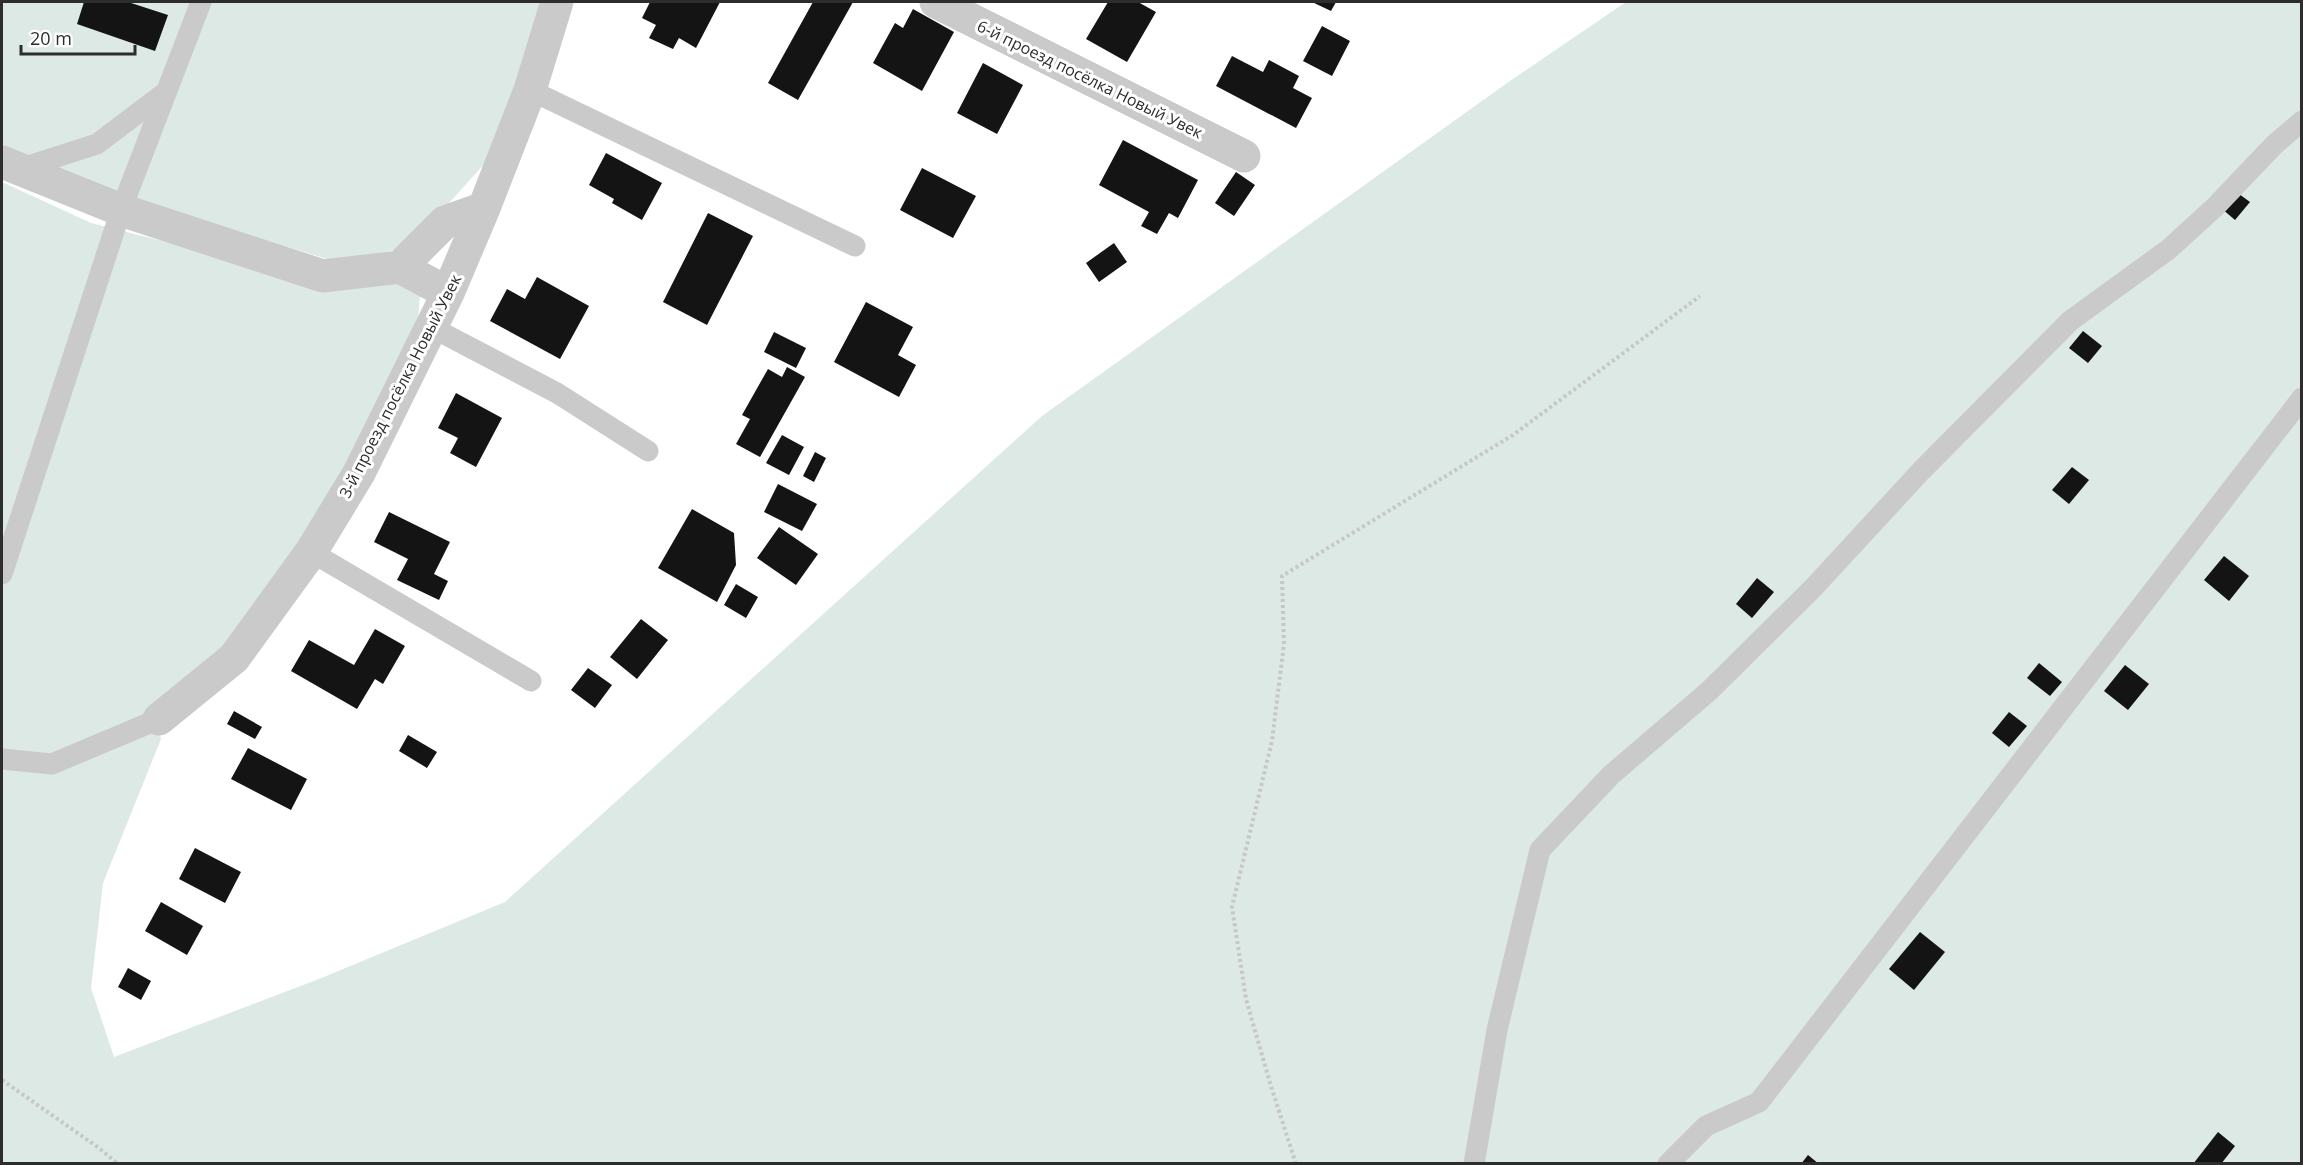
<svg xmlns="http://www.w3.org/2000/svg" width="2303" height="1165" font-family="'Open Sans',sans-serif">
<style>
.green{fill:#dce9e4}
.building{fill:#141414}
.lines{fill:none;stroke-linecap:round;stroke-linejoin:round}
.path{stroke:#c7c7c7;stroke-width:4;stroke-dasharray:3 3;stroke-linecap:butt}
.service{stroke:#cacaca;stroke-width:21}
.minor{stroke:#cacaca;stroke-width:33}
.labels{text-anchor:middle;stroke-width:6;stroke-linejoin:round;paint-order:stroke}
.street-label{font-size:16px;fill:#2d2d2d;stroke:#fff}
</style>
<rect width="100%" height="100%" fill="#fff"/>
<path class="green" d="M2,2H546L485,163L442,211L394,250L337,262L109,192L2,146Z
M1626,2H2301V1163L2,1164V182L91,223L202,251L398,283L420,296L418,317L350,468L226,651L153,705L161,739L103,883L91,988L114,1057L319,979L505,902L1042,416L1507,83Z"/>
<path class="building" d="M84,2H128L168,15L155,51L77,24Z
M650,2H720L696,48L679,38L673,49L649,38L656,25L642,18Z
M813,2H853L798,100L768,83Z
M1108,2H1138L1156,12L1127,62L1086,39Z
M1312,2H1336L1331,11Z
M913,9L954,32L922,91L873,63L895,23L903,28Z
M1322,26L1350,41L1332,76L1303,61Z
M1232,56L1263,72L1269,60L1299,76L1293,88L1312,98L1296,128L1216,86Z
M983,63L1023,85L997,134L957,113Z
M1123,140L1198,180L1178,218L1169,213L1157,234L1141,226L1149,212L1099,185Z
M606,153L662,183L642,220L612,203L614,199L589,185Z
M922,168L976,196L953,238L900,210Z
M1236,172L1255,185L1234,216L1215,203Z
M2235,191L2250,202L2235,220L2221,208Z
M708,213L753,236L707,325L663,302Z
M1114,243L1127,262L1099,282L1086,263Z
M537,277L589,306L560,359L490,321L507,289L525,299Z
M866,302L913,327L898,355L916,365L899,397L834,362Z
M2083,331L2102,346L2088,363L2069,348Z
M774,332L806,348L796,368L764,352Z
M787,367L805,377L760,457L736,444L750,419L742,415L768,369L782,377Z
M456,393L502,418L476,467L450,453L458,438L438,428Z
M782,435L804,447L789,475L766,463Z
M815,452L826,458L814,482L803,476Z
M2072,467L2089,480L2069,504L2052,490Z
M778,484L817,504L802,531L764,512Z
M692,509L734,533L736,565L717,602L658,568Z
M389,512L450,542L434,574L448,581L439,600L397,580L408,559L374,542Z
M779,527L818,554L796,585L757,558Z
M2224,556L2249,576L2229,601L2204,580Z
M1757,578L1774,592L1752,618L1736,604Z
M736,584L758,597L746,618L724,605Z
M641,619L668,640L637,679L610,657Z
M375,629L405,646L383,684L375,679L357,709L291,671L309,640L354,665Z
M2039,663L2062,682L2050,696L2027,678Z
M2125,665L2149,684L2128,710L2104,691Z
M588,668L612,685L595,708L571,690Z
M234,711L262,727L255,739L227,724Z
M2009,712L2027,726L2009,747L1992,733Z
M408,735L437,752L427,768L399,751Z
M248,748L307,779L291,810L231,779Z
M195,848L241,872L225,903L179,879Z
M161,902L203,926L187,955L145,931Z
M1920,932L1945,952L1914,990L1889,969Z
M128,968L151,981L141,1000L118,987Z
M2218,1132L2235,1146L2221,1164H2193Z
M1808,1155L1819,1164H1801Z"/>
<g class="lines">
<path class="path" d="M2,1080L99,1148L118,1164
M1296,1164L1270,1083L1246,999L1232,907L1272,741L1284,644L1282,576L1513,435L1700,296"/>
<path class="service" d="M530,90L855,246
M19,169L97,144L167,91
M431,327L557,393L648,451
M311,552L531,681
M2,574L121,210L201,2
M2,759L52,764L159,719
M1474,1164L1497,1030L1540,850L1611,775L1709,691L1814,587L1921,471L2070,321L2169,249L2215,207L2274,145L2302,121
M1668,1164L1706,1126L1759,1102L2302,398"/>
<path class="minor" d="M936,2L1244,156
M2,162L121,210L323,276L400,267L448,293
M400,267L445,222L484,208
M159,719L234,658L311,552L359,473L448,293L484,208L530,90L557,2"/>
</g>
<g class="labels">
<g class="street-label">
<text transform="translate(1090 79) rotate(26)" y="6">6-й проезд посёлка Новый Увек</text>
<text transform="translate(400 386) rotate(-63)" y="6">3-й проезд посёлка Новый Увек</text>
</g>
</g>
<rect width="2303" height="1165" fill="none" stroke="#2d2d2d" stroke-width="6"/>
<path d="M21 45v9h114v-9" fill="none" stroke="#2d2d2d" stroke-width="3"/>
<text x="30" y="45" font-size="18" fill="#2d2d2d" stroke="#ffffff" stroke-width="4.5" paint-order="stroke">20 m</text>
</svg>
